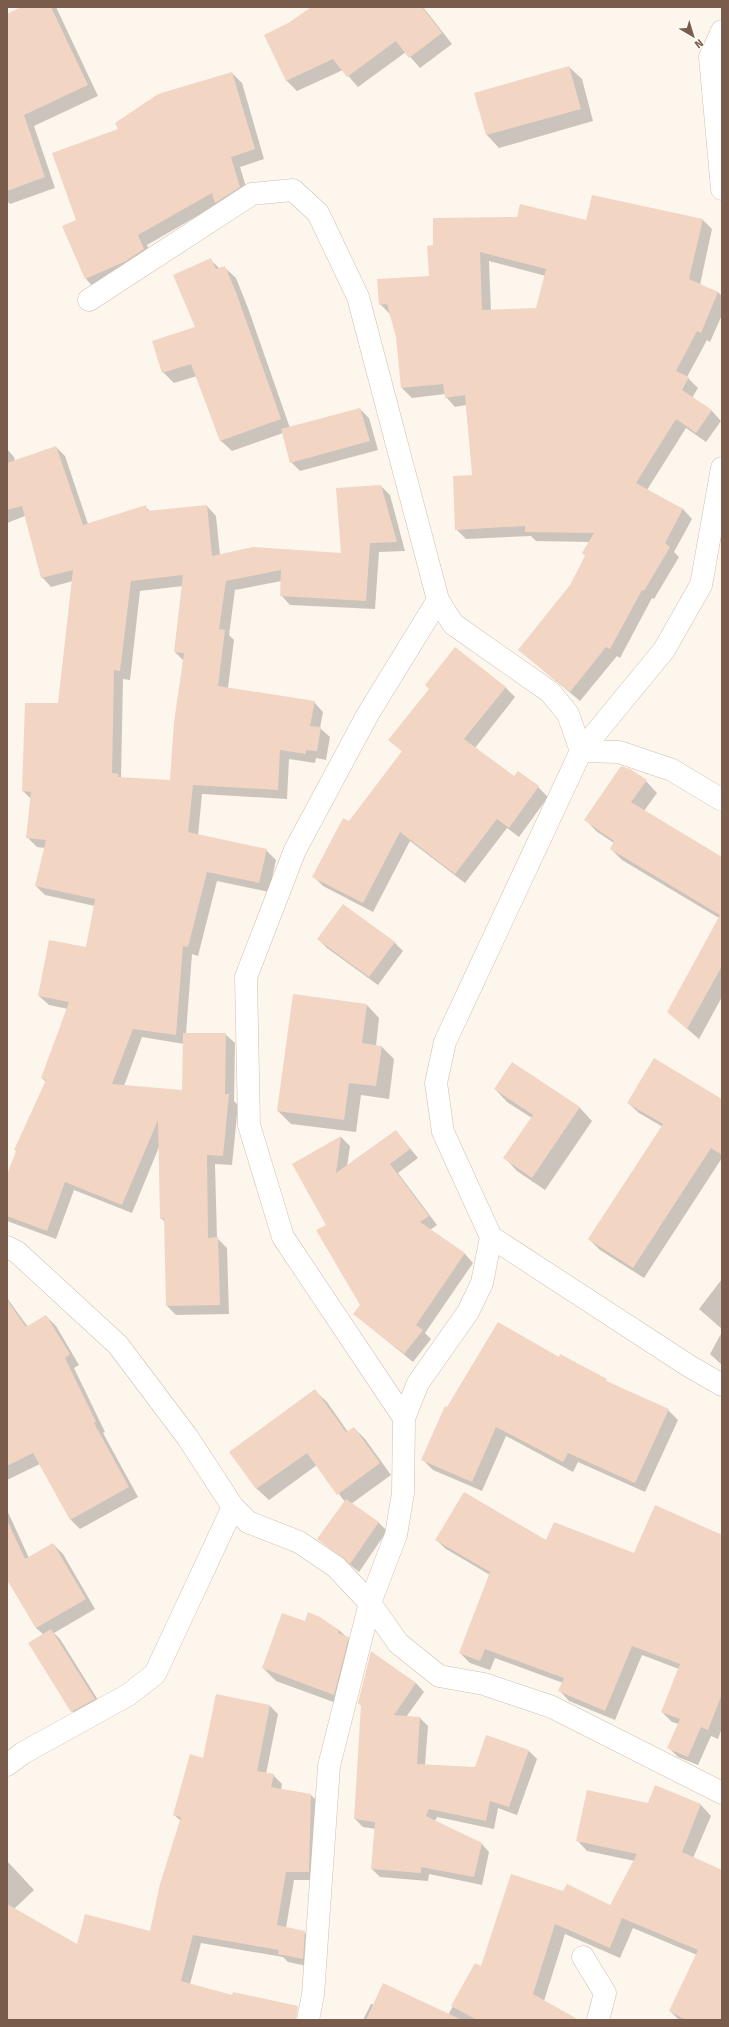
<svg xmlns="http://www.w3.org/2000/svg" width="729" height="2027" font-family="'Fira Sans',sans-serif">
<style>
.shadow{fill:#0003;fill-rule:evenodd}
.building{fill:#f3d5c3;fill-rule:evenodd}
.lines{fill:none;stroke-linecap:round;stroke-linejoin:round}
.street-casing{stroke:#d1beb0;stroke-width:23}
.street{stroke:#fff;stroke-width:22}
</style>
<rect width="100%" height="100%" fill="#fdf6ec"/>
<path class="shadow" d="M24,7H56L98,96L34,126L55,188L10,204L7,201V15Z
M312,7H423L452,44L420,68L406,52L358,87L343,70L297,91L287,81L265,36L291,23Z
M569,67L582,79L593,121L499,148L487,135L475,94Z
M232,73L242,83L264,159L240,167L249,197L218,204L147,245L153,259L95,289L86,279L63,226L78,220L120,129Z
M702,219L712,229L700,285L718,292L722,296V315L710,342L707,340L687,377L698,388L692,398L712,411L721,421L706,442L686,428L647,490L683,509L692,519L674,552L679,557L654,599L652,598L620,658L617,656L580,701L519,650L570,586L586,556L589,542L536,541L531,536L466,539L456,529L473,476L466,405L455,407L446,397L445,394L412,398L402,388L397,336L390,314L380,304L430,277L428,246L587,221ZM489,261L546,276L537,309L491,311Z
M210,259L220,269L224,267L236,278L248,308L290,428L360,409L369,418L378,450L300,471L291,462L283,433L232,451L220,440L197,376L174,383L163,372L196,328Z
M56,447L65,456L88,524L145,507L151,512L207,506L216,516L220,555L342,554L381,486L390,495L405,551L379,552L375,609L290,605L281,595L282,581L235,590L229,635L234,640L228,688L314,702L323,712L320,728L330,737L326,760L316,758L315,763L289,759L287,799L202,794L198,836L266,850L276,860L269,892L217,881L198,956L192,954L186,1034H225L235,1043L234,1101L238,1105L232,1165L215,1164L217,1238L227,1248L229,1314L176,1315L167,1306L165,1222L161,1218L159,1147L132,1213L74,1190L56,1239L7,1221V1178L17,1152L15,1150L46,1082L42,1078L68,1009L49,1005L39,996L86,948L95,906L45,895L36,886L45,848L37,847L28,838L31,799L23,791L59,704L73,581L51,587L42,577L25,516L7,523V449L14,457L15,461ZM183,586L175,652L184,661L171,781L121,778L123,679L130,680L140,591ZM142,1037L184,1044L183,1091L124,1086Z
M505,687L515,697L475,748L515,777L518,772L538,787L548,797L519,837L507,828L465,883L410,841L373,912L323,886L314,877L350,822L403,752L389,740Z
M646,781L657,793L644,811L722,861V997L699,1039L668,1012L719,918L622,860L611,849L614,843L596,831L585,819Z
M318,939L394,942L403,951L378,985L327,948Z
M367,1005L379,1018L376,1046L382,1047L394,1059L389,1099L361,1095L356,1132L291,1124L278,1111Z
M512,1063L580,1108L592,1121L545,1190L517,1171L505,1158L532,1118L507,1102L495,1089Z
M722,1100V1158L644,1278L600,1250L589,1239L663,1127L639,1113L628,1103Z
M396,1131L418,1158L398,1173L437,1225L430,1230L465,1254L473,1263L425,1333L431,1339L413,1362L354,1314L361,1305L327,1225L293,1164L341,1137L350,1146L347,1167Z
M722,1279V1329L699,1309Z
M7,1298L28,1327L46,1316L56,1326L79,1365L74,1368L105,1432L103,1433L138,1497L80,1529L70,1519L40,1464L7,1480Z
M722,1332V1365L710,1354Z
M559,1359L668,1410L678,1420L645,1492L578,1462L573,1472L506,1436L482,1491L433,1470L423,1460L448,1408Z
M315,1391L327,1402L348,1432L354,1428L365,1439L391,1475L351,1504L378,1522L387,1531L359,1572L319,1539L345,1502L317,1465L269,1500L257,1489L230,1452Z
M655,1507L722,1535V1728L718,1739L711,1736L698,1765L678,1757L668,1747L679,1724L672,1722L662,1712L679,1669L642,1655L615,1720L569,1701L560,1691L563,1683L495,1658L490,1670L470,1663L460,1653L490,1575L446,1549L436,1540L547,1542L634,1554Z
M7,1510L29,1558L53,1544L63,1554L95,1609L54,1633L60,1639L103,1708L81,1720L72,1711L44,1635L36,1628L7,1578Z
M305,1622L339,1630L361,1651L347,1707L276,1681L263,1668Z
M371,1653L416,1683L424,1692L406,1717L420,1718L428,1726L425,1765L476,1768L529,1751L537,1759L517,1815L498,1808L494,1829L437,1817L435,1821L481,1843L489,1852L482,1885L429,1874L428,1881L380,1877L372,1869L376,1829L363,1827L355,1819L362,1707L359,1703Z
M216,1696L270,1706L278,1714L266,1774L273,1775L282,1784L281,1790L311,1795L319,1803L317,1880H294L286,1928L304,1932L313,1940L311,1967L288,1962L283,1957L201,1943L190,1984L294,2020H7V1861L34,1890L14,1909L78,1945L151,1933L181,1821L174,1815L204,1759Z
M655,1787L701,1805L711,1816L693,1858L722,1871V2020H679L670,2011L697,1955L633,1928L620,1958L565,1934L544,2001L573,2020H363L371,2004L448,2015L476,1965L482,1968L511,1876L610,1906L635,1861L587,1851L577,1840L648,1804Z"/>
<path class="building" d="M21,7H51L88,85L24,115L45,177L7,191V14Z
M311,7H422L442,33L409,58L396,41L347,77L333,59L286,81L264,35L290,22Z
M569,66L581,109L486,135L474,93Z
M232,72L255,149L231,157L240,187L215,203L212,193L138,235L144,249L124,262L85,279L62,226L76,220L52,153L118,129L115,123L158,94Z
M592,195L703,219L689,279L718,292L701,333L697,331L676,371L689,377L682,390L712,410L696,433L676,419L636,483L683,509L665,543L670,547L644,591L642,590L610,649L606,647L570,692L518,650L570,585L585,556L582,553L594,533L525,532V526L455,530L453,476L472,475L465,395L445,398L443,384L401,388L396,337L387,304L379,305L377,279L429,276L427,246L433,245V218L517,217L520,204L586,220ZM480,252L546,269L536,308L482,310Z
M211,258L216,269L225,266L237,295L281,419L220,441L191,364L162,373L152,341L195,327L173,275Z
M360,408L370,441L290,463L281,429Z
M56,446L83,525L146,505L147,511L207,505L212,556L253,547L341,553L336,488L381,485L397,542L370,543L366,601L280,596L281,570L226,581L219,629L225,630L218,686L315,701L310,726L321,727L317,751L306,750V754L280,750L278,790L193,785L188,832L267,849L259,883L207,872L188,947L183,946L176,1035L133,1029L112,1084L182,1090L183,1033H226L225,1094H229L223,1156L207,1155L208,1238L218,1237L220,1305L166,1306L164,1218L160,1219L158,1120L122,1205L65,1182L47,1231L7,1216V1175L16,1151L14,1150L46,1080L41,1078L69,1002L38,996L49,940L86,947L95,899L35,886L46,840L26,838L31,792L22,791L25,703H58L73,570L41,578L22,506L7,510V463ZM183,575L174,652L184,653L174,722L170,780L118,777L119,774L112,773L114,670L120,671L131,581Z
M455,647L506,687L464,739L514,776L518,771L539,786L509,828L497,819L455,874L400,832L363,903L312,877L343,818L349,821L402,751L388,740L429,689L425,685Z
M621,766L630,769L647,780L631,802L722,857V966L687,1029L667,1012L720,915L610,849L614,841L584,820Z
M343,904L395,942L369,977L317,939Z
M293,994L367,1004L362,1043L382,1046L376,1086L349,1083L344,1120L277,1111Z
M654,1058L722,1099V1155L711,1148L633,1268L588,1239L663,1124L627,1103Z
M512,1062L580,1107L532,1178L503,1158L533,1115L494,1089Z
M396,1130L410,1149L390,1164L429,1216L420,1222L465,1253L416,1325L423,1330L404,1354L353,1314L360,1305L316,1230L326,1225L292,1164L341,1136L336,1173Z
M7,1300L26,1327L46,1315L70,1354L65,1358L96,1422L94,1423L129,1487L70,1520L33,1453L7,1466Z
M498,1322L559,1357L560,1354L607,1379L606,1381L669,1409L635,1483L568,1453L563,1462L496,1427L472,1482L421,1460L445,1406L447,1407Z
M315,1389L346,1432L354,1427L380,1463L337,1495L307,1453L256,1489L229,1452Z
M464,1492L546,1540L554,1522L634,1553L655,1505L722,1535V1694L708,1730L701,1727L688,1757L667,1748L680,1719L661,1712L680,1664L632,1646L605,1711L558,1691L564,1678L485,1649L480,1661L459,1653L490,1572L435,1540Z
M346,1499L379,1522L350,1564L317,1539Z
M7,1520L25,1559L53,1543L86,1599L36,1628L7,1580Z
M308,1612L320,1617L339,1630L338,1633L349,1637L334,1695L262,1668L282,1613L305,1621Z
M51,1629L95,1699L71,1712L28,1643Z
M371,1651L416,1683L394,1715L420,1717L417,1764L475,1767L486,1735L529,1750L509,1807L490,1801L486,1821L429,1809L426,1816L482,1843L474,1877L421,1867V1873L371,1869L375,1822L354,1819L361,1705L358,1703Z
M216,1694L270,1705L257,1771L274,1774L271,1787L311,1794L309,1872H286L277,1925L305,1931L303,1959L278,1954L279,1950L193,1935L181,1981L232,1995L233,1992L298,2006L296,2020H7V1904L77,1944L85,1914L150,1931L160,1884L181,1817L173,1815L190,1754L203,1758Z
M655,1785L701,1804L682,1852L722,1870V2020H686L669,2011L698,1950L622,1918L610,1948L555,1924L533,1994L579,2020H477L451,2006L475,1963L481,1966L511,1874L563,1891L567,1884L610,1905L637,1854L576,1841L587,1790L648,1803Z
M383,1983L462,2020H366Z"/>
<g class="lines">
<defs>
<path id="street" d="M722,31L710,57L722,189
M89,300L252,194L293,190L318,213L358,297L438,600L453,624L550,692L568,714L581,751
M722,468L701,585L664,650L581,751L445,1042L436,1083L443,1132L491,1237L689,1366L722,1385
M581,751L619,752L672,770L722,800
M7,1247L17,1252L118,1345L188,1438L233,1507L248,1522L299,1542L336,1567L370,1603L398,1643L439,1676L484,1684L552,1707L722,1793
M404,1418L283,1237L249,1125L246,977L295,850L368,714L438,600
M7,1765L23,1753L128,1695L155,1674L233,1507
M583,1957L605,1993L598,2020
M308,2020L313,1995L329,1766L370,1603L396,1535L403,1493L404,1418L418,1383L468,1312L482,1283L491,1237"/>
</defs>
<use href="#street" class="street-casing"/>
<use href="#street" class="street"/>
</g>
<rect width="729" height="2027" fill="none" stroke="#7a5c4d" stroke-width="16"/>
<g transform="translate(693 36) rotate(142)" stroke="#fffaf3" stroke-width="3" paint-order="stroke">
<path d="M0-3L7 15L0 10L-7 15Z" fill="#7a5c4d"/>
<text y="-6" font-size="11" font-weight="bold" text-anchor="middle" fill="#7a5c4d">N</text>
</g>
</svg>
